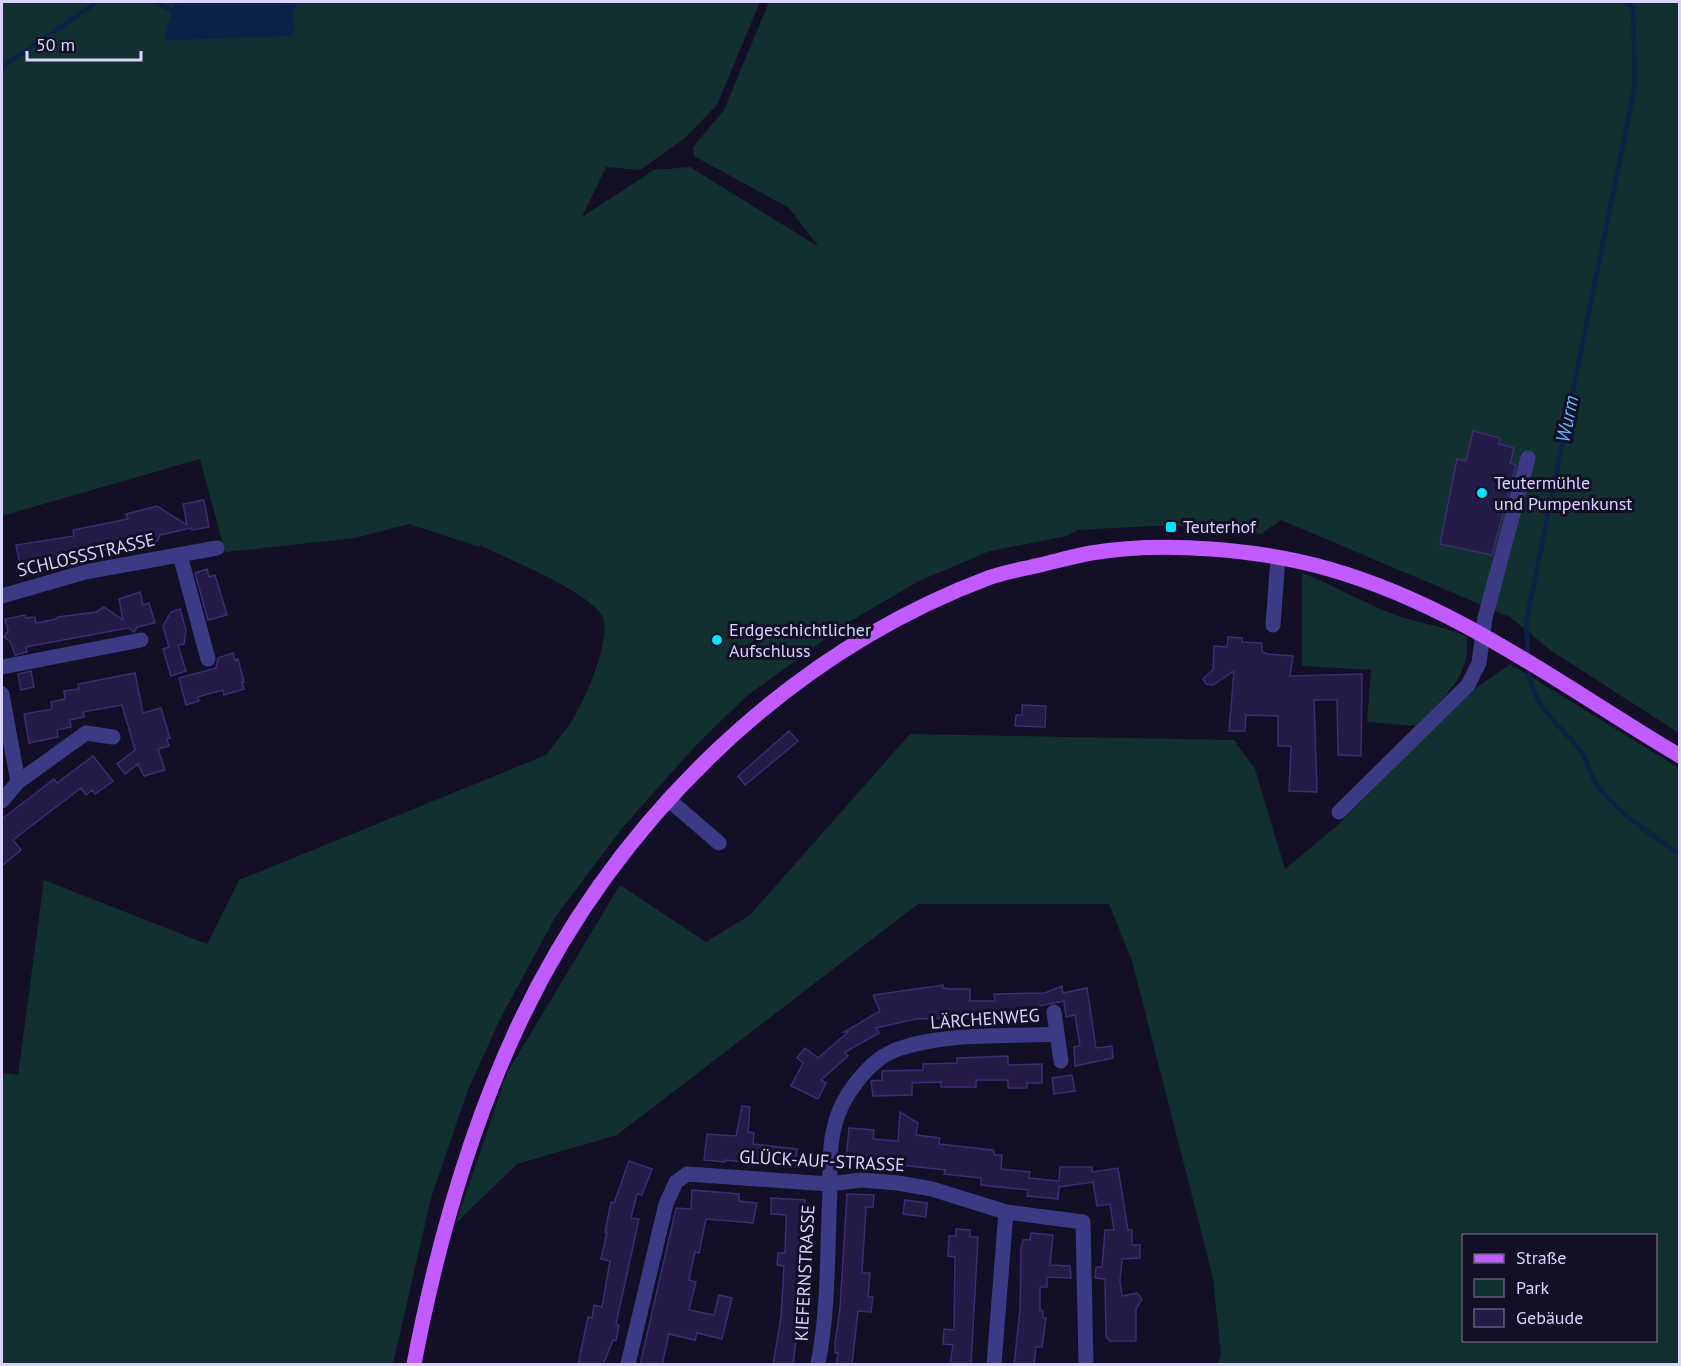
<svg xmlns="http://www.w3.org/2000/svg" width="1681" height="1366" font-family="'PT Sans',sans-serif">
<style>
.green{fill:#12302f;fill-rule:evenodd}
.water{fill:#0c2248}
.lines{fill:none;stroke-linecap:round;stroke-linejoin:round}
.stream{stroke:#0c2248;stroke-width:4.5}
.building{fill:#241b47;stroke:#3b2d73;stroke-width:1.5}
.minor{stroke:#3d3a85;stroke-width:15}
.major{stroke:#c25bff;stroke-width:15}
.poi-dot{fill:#00e5ff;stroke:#130f26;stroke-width:2}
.labels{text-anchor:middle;stroke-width:6;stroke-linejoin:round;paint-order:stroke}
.poi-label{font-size:18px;fill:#d9d4ff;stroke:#130f26;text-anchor:start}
.street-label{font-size:18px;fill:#d9d4ff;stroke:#130f26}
.water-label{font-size:20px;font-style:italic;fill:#62b6ff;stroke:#130f26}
</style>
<rect width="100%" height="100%" fill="#130f26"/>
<path class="green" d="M2,2H760L717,105L685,138L640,170L606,167L582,217L654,170L690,167L819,247L789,208L694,156L693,147L724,110L769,2H1679V733L1550,650L1510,617L1281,520L1261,534L1204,526H1151L1078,530L1067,536L990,551L919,581L849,622L748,695L699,742L623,827L556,916L500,1019L468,1090L431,1198L393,1364H2V1073L18,1075L44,880L207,944L239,880L546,755C557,740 570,726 578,710C588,692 614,631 601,614C583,589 511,560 481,546V543L480,547L409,524L355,538L225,552L200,459L2,516Z
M1302,573C1337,586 1369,607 1405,618C1426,625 1447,626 1466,637C1473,676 1440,701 1416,726L1367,722L1371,670L1302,666Z
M1510,664L1679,768V1364H1218L1221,1356L1213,1278L1132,961L1109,904H918L617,1135L517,1164L456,1223L507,1073L620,885L706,942L750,915L910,734L1234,740L1255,769L1285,869L1338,825L1462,698ZM1464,1236H1656V1340H1464Z"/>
<path class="water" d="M175,2H291L295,31L291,36L167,40L164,35Z"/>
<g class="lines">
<path class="stream" d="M155,2L172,11L177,10
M287,8H293L294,2
M2,67L97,2
M1528,656L1526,623L1635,85L1633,8L1625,2
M1528,667C1530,704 1558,723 1580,750C1588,760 1589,773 1596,783C1618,814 1649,833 1680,854"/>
</g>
<path class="building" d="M1473,431L1500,438L1499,444L1514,448L1510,463L1516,465L1492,555L1440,544L1457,459L1466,461Z
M204,500L209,527L192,530L191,528L160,535L157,541L151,542L146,539L61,560L20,566L16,545L74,536L73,530L128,519L126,514L157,506L187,525L183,504Z
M207,569L209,577L215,575L227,615L208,620L195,573Z
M140,592L143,605L149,603L155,623L137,627L134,632L128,628L47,643L26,647L27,652L15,655L10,641L4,637L8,631L5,619L25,615L26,618L35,617L36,623L56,619L58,617L96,612L104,607L123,620L119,599Z
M180,609L186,630L184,644L178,645L186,671L171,676L163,649L169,647L163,626L171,612Z
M1228,637L1242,638V642L1262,643V652L1268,654L1293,656L1290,676L1362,674L1361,756L1338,755L1337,700H1314L1317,792L1289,791L1291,746H1278V716L1246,715L1245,731H1229L1234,671L1213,685L1206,684L1203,679L1213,670L1214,646L1227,647Z
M233,653L235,660L238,659L244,682H242L244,689L224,695L223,690L201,696L198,697L199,701L186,705L179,678L216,668L218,658Z
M31,671L34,687L21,690L18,674Z
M135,673L143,713L161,708L170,738L167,739L169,746L158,749L165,770L144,776L138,764L125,774L117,764L135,750L122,705L83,712L84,717L70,720L71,727L57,730L58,737L29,743L24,714L52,709L51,702L65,699L64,691L79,689L78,684Z
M1022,705L1046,706L1045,727L1015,726L1016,715H1022Z
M789,731L798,741L745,785L738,776Z
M93,756L113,781L95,794L92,790L86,795L81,788L13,840L21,850L2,866V819L54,779L57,783Z
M943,985V988L952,989H970V1001H995L994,994L1045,993L1062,986L1063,993L1087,988L1096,1048L1112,1046L1113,1058L1075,1066L1074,1047L1080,1046L1075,1015L1066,1017L1064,1001L1035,1007V1012H995V1017L916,1019L876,1028L879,1033L845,1052L848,1056L821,1080L826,1083L818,1099L791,1086L803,1063L797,1058L805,1048L818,1058L848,1032H844L880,1011L873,995Z
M1008,1056V1065L1042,1064V1083H1027V1088H1008V1080H976V1087H941V1082L912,1083V1095L873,1096L871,1081L882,1080V1071L923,1070V1064L957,1063V1058Z
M1072,1075L1075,1091L1054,1094L1052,1078Z
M742,1106L750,1107L748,1132L754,1133L753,1144L797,1149L795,1167L725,1160V1162L704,1160L707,1134L736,1136Z
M900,1112L918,1123L916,1135L940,1138L939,1144L993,1150L995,1155H1002L1001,1169L1030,1172L1029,1178L1059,1181L1060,1167H1092V1172L1118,1168L1128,1230H1132V1245H1140V1258L1122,1259L1120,1281L1122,1296L1137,1293L1142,1299L1136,1309V1341H1110L1106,1337L1105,1279L1095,1278L1096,1267H1102L1105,1230H1114L1110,1204L1097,1206L1093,1182L1059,1187L1058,1199L1027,1196L1028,1190L981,1185V1178L944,1174L945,1170L846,1159L849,1128L874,1130L873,1139L898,1141Z
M629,1161L652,1169L642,1195L637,1194L631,1218L639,1219L616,1324L619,1325L616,1341L613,1340L603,1365H578L588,1317L592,1318L594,1305L602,1307L610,1261L601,1259L607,1232H605L611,1202L614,1203Z
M692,1190L739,1194V1201L757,1203L753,1223L706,1219L699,1253L695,1252L689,1280L696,1282L689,1310L714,1315L719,1295L732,1298L722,1339L697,1333L695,1340L669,1334L662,1365H640L676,1208L691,1209Z
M847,1194L874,1195L873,1207H866L862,1273H870L868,1297H873L871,1312L858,1311L852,1365H836L838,1353H835V1343L840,1308Z
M771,1198L805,1200L804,1275L793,1365H773L781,1317L784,1266L777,1265L778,1253H785L786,1221V1215L771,1214Z
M905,1200L927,1203L926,1217L903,1214Z
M956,1229L970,1230V1237H978L971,1365H950L953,1345L943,1344L944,1329L954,1330L955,1257L948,1256L949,1236H956Z
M1031,1233L1053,1235L1050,1265L1070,1266L1071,1278L1047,1277V1287H1040V1310L1043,1311V1318H1046L1042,1347H1036L1034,1365H1014L1020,1310L1021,1249L1023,1240H1030Z"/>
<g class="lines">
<path class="minor" d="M180,555L208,659
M2,596L85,572L217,548
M1273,625L1278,558
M2,667L141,640
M2,694L18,782
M669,800L719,843
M2,801L18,782L86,733L113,737
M1339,812L1468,685L1479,663L1485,618L1528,458
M1054,1012L1061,1061
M628,1364L666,1204L676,1182L687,1174L830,1184L861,1180L898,1183L932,1189L1006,1212L1083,1222L1086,1364
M818,1364C829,1308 827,1249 830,1191C830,1170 829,1148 834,1128C840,1098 869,1059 898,1049C947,1032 1006,1037 1057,1034
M994,1364L1006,1212"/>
<path class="major" d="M414,1364C436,1249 468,1133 518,1026C611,827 781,656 988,578C1004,572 1023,569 1040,565C1057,561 1074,556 1091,553C1163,541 1259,549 1329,569C1459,606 1565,688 1680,756"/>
</g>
<g class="poi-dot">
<circle cx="1482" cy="493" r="6"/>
<rect x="1165" y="521" width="12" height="12" rx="3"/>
<circle cx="717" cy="640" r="6"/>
</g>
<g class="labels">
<g class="poi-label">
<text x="1494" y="489">Teutermühle<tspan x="1494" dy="21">und Pumpenkunst</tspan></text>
<text x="1183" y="533">Teuterhof</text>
<text x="729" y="636">Erdgeschichtlicher<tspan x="729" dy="21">Aufschluss</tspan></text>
</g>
<g class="street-label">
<text transform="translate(86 555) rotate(-13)" y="6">SCHLOSSSTRASSE</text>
<text transform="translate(985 1019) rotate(-4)" y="6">LÄRCHENWEG</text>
<text transform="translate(822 1161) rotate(3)" y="6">GLÜCK-AUF-STRASSE</text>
<text transform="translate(805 1273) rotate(-87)" y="6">KIEFERNSTRASSE</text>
</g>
<g class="water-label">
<text transform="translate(1567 419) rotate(-79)" y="7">Wurm</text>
</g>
</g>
<rect width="1681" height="1366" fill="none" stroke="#d9d4ff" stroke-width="6"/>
<rect x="1462" y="1234" width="195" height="108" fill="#130f26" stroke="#625e7d" stroke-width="1.5"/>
<rect x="1474" y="1254" width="30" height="9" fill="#c25bff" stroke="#625e7d" stroke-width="1.5"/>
<text x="1516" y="1264" font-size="18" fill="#d9d4ff">Straße</text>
<rect x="1474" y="1279" width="30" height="18" fill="#12302f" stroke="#625e7d" stroke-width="1.5"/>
<text x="1516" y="1294" font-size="18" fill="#d9d4ff">Park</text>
<rect x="1474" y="1309" width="30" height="18" fill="#241b47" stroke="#625e7d" stroke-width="1.5"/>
<text x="1516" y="1324" font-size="18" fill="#d9d4ff">Gebäude</text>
<path d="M27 51v9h114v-9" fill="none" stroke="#d9d4ff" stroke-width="3"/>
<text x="36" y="51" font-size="18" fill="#d9d4ff" stroke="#130f26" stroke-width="4.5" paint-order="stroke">50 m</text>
</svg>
